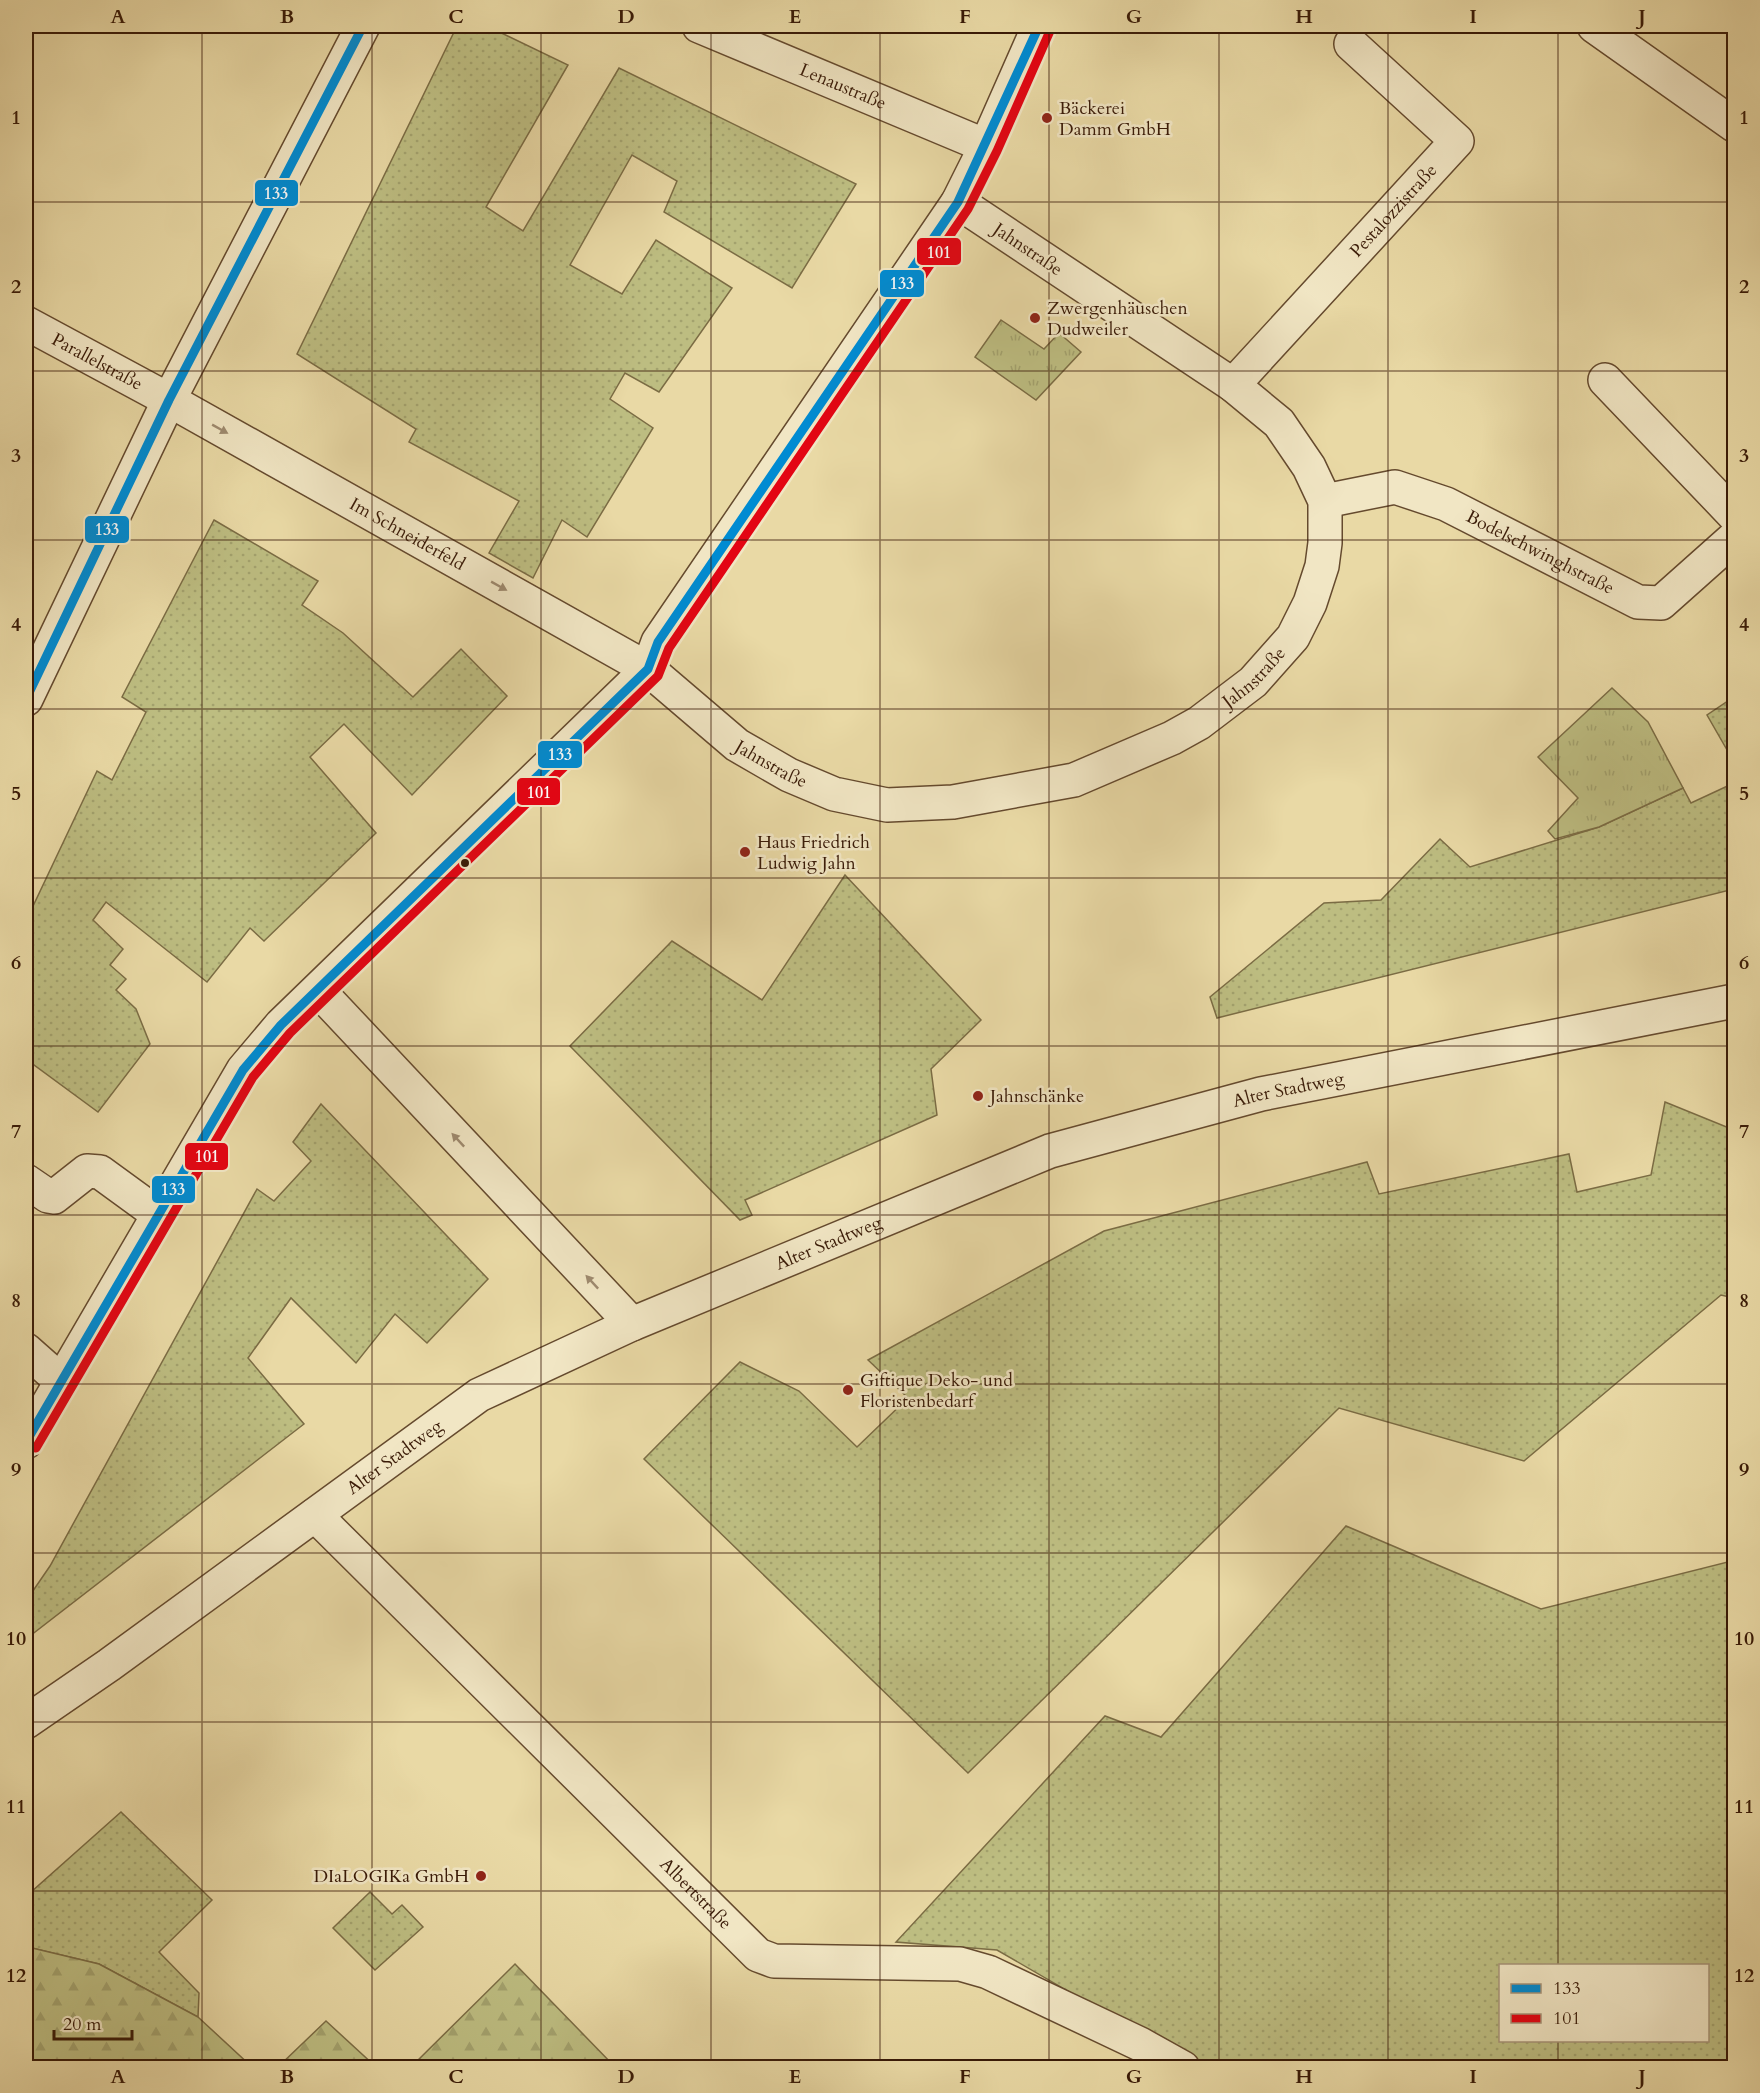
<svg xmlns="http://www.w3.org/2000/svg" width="1760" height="2093" font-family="Cardo,serif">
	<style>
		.grass { fill: url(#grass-dots); stroke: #7b6c44; stroke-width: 1.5; fill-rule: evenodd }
		.forest { fill: url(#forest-firs); stroke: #7b6c44; stroke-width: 1.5 }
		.park { fill: url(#park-tufts); stroke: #7b6c44; stroke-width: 1.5 }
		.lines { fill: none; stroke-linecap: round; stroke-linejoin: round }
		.minor-casing { stroke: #654a2e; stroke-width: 36 }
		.minor { stroke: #f1e6c4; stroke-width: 33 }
		.bus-1-casing { stroke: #f1e6c4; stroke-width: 14 }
		.bus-2-casing { stroke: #f1e6c4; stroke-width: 14 }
		.bus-1 { stroke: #008bd2; stroke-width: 9 }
		.bus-2 { stroke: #e30513; stroke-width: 9 }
		.oneway { fill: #9e8a6f }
		.grid { fill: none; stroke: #391a07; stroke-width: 1.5; stroke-opacity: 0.55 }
		.poi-dot { fill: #8f2418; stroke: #f1e6c4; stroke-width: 2 }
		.bus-dot { fill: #391a07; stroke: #f1e6c4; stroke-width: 2 }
		.labels { text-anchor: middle; stroke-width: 5; stroke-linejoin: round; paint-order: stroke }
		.street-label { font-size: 18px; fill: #391a07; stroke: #f1e6c4 }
		.poi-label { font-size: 18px; fill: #391a07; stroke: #f1e6c4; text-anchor: start }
		.line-badge { stroke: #f1e6c4; stroke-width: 2 }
		.badge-label { font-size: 16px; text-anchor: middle; font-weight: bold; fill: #fff }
		.neatline { fill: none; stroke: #391a07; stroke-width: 2 }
		.grid-label { font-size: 20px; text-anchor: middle; font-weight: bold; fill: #391a07 }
	</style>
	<defs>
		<pattern id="grass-dots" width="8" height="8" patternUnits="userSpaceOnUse" patternTransform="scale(1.5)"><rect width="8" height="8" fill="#bdbd81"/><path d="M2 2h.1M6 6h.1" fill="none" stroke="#a3a26e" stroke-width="1.8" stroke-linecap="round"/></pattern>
		<pattern id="forest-firs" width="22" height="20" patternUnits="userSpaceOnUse" patternTransform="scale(1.5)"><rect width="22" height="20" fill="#bdbd81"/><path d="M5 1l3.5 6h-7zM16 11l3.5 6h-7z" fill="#a3a26e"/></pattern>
		<pattern id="park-tufts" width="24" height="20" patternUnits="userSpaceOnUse" patternTransform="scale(1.5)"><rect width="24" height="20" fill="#bdbd81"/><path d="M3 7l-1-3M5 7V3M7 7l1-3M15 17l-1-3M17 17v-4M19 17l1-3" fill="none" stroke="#a3a26e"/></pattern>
	</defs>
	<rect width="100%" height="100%" fill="#e9d9a5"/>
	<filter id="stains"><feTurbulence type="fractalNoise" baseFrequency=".00333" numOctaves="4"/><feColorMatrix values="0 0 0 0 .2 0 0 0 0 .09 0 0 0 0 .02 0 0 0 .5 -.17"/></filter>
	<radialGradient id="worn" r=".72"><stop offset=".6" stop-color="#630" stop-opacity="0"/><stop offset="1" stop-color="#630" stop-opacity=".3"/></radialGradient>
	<!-- grass -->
	<g class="grass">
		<path d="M 457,26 L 487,26 L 568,65 L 486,207 L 523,231 L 619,68 L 856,184 L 792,288 L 664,212 L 677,181 L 632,155 L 570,265 L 622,294 L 656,240 L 732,288 L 659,392 L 625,373 L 610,399 L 653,428 L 587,537 L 562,520 L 533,578 L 489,553 L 519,501 L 409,442 L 416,429 L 297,354 Z"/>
		<path d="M 214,520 L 318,581 L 302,605 L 343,633 L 413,697 L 461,649 L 507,696 L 412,795 L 344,724 L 310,757 L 376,833 L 264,941 L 250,928 L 207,982 L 106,902 L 93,920 L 123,949 L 110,965 L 126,979 L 116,990 L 136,1009 L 150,1044 L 98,1112 L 26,1059 L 26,921 L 97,771 L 112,780 L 146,712 L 122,697 Z"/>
		<path d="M 1734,697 L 1734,762 L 1707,715 Z"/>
		<path d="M 1734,783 L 1734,889 L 1217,1018 L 1210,997 L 1324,903 L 1381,900 L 1440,839 L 1470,867 L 1599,827 L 1683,788 L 1691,803 Z"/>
		<path d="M 845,875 L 981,1020 L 931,1069 L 937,1115 L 745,1200 L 752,1215 L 740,1220 L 570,1046 L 672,941 L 762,1000 Z"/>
		<path d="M 1665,1102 L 1734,1130 L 1734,1298 L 1721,1295 L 1524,1461 L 1339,1408 L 968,1773 L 644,1459 L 740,1362 L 799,1391 L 857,1447 L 908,1398 L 868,1360 L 1104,1231 L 1367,1162 L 1379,1194 L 1569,1154 L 1577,1192 L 1651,1175 Z"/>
		<path d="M 321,1104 L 488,1279 L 427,1343 L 395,1314 L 356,1363 L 291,1298 L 248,1358 L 304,1424 L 26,1639 L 26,1601 L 50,1566 L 257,1189 L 274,1201 L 311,1161 L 293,1142 Z"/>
		<path d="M 1734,1519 L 1734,2067 L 1199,2067 L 997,1950 L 896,1942 L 1105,1716 L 1161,1737 L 1346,1526 L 1541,1609 L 1732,1561 ZM 1500,1966 L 1708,1966 L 1708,2040 L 1500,2040 Z"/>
		<path d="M 121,1812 L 212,1900 L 159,1952 L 199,1993 L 198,2017 L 99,1964 L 27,1947 L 26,1955 L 26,1901 L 30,1893 Z"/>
		<path d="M 370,1892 L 392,1914 L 402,1905 L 423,1927 L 375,1970 L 333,1928 Z"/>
	</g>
	<!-- forest -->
	<g class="forest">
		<path d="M 28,1947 L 99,1964 L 198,2017 L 252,2067 L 26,2067 Z"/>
		<path d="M 515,1964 L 615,2067 L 411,2067 Z"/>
		<path d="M 326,2021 L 376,2067 L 278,2067 Z"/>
	</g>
	<!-- park -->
	<g class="park">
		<path d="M 1001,320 L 1044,349 L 1059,333 L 1081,352 L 1036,400 L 975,357 Z"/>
		<path d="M 1612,688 L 1648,722 L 1683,788 L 1599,827 L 1555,839 L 1548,831 L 1578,798 L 1538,757 Z"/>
	</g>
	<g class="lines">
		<!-- minor casing -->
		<g class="minor-casing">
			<g id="minor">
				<path id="s1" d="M 699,26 L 986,146"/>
				<path d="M 1594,26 L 1734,125"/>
				<path id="s2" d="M 26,323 L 169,400 L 648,669 L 737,745 L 789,775 L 834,794 L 887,805 L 953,802 L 1074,780 L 1172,738 L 1199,723 L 1253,682 L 1293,637 L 1310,603 L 1322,566 L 1325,543 L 1325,501 L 1309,467 L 1279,423 L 1233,385 L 958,202"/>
				<path d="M 1605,380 L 1734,515"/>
				<path id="s3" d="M 1233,385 L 1457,141 L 1351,44"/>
				<path id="s4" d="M 1325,501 L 1395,487 L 1446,504 L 1638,602 L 1661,603 L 1734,538"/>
				<path d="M 26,699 L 169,400 L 363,26"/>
				<path d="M 318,990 L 632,1324"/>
				<path d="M 26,1181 L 48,1196 L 54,1197 L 87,1171 L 100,1172 L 159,1215"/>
				<path d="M 26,1350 L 61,1381"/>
				<path d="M 26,1442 L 243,1070 L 281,1025 L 648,669 L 658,642 L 958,202 L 986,146 L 1039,26"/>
				<path id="s5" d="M 315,1515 L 758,1955 L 774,1961 L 960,1964 L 988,1972 L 1140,2044 L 1183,2068"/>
				<path id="s6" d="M 26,1722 L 109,1665 L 479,1395 L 632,1324 L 1050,1151 L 1261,1094 L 1734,1001"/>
			</g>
		</g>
		<!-- minor -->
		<use href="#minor" class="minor"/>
		<!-- bus-1 casing -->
		<g class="bus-1-casing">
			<g id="bus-1">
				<path d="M 26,699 L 169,400 L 363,26"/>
				<path d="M 26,1442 L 243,1070 L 281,1025 L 648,669 L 658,642 L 958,202 L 1039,26"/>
			</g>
		</g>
		<!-- bus-2 casing -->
		<g class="bus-2-casing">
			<path id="bus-2" d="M 36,1448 L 253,1077 L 290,1033 L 658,676 L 669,648 L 968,209 L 997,151 L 1050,31"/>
		</g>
		<!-- bus-1 -->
		<use href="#bus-1" class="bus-1"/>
		<!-- bus-2 -->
		<use href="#bus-2" class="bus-2"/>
	</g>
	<!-- one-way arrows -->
	<defs><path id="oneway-solid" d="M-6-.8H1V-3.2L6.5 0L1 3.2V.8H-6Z" transform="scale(1.5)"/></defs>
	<g class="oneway">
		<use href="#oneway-solid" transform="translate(220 429) rotate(29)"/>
		<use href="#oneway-solid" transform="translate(499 586) rotate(29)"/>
		<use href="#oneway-solid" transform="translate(458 1140) rotate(-133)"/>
		<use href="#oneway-solid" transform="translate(592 1282) rotate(-133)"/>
	</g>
	<!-- grid -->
	<path class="grid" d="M 202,26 L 202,2068M 372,26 L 372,2068M 541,26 L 541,2068M 711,26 L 711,2068M 880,26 L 880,2068M 1049,26 L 1049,2068M 1219,26 L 1219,2068M 1388,26 L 1388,2068M 1558,26 L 1558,1966M 26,202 L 1734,202M 26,371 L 1734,371M 26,540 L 1734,540M 26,709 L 1734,709M 26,878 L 1734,878M 26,1046 L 1734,1046M 26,1215 L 1734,1215M 26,1384 L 1734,1384M 26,1553 L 1734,1553M 26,1722 L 1734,1722M 26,1891 L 1734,1891M 1558,2040 L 1558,2068"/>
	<!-- markers -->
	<g class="poi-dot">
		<circle cx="1047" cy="118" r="6"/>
		<circle cx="1035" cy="318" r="6"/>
		<circle cx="745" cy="852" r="6"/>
		<circle cx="978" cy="1096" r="6"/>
		<circle cx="848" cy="1390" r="6"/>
		<circle cx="481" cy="1876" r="6"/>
	</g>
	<circle class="bus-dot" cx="465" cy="863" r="5"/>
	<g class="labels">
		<!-- street labels -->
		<g class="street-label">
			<text dy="6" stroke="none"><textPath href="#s1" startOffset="156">Lenaustraße</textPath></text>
			<text dy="6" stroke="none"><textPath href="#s3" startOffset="237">Pestalozzistraße</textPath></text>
			<text transform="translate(1028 249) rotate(34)" y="6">Jahnstraße</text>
			<text dy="6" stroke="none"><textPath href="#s2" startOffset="81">Parallelstraße</textPath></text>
			<text dy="6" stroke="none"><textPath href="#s2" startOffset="436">Im Schneiderfeld</textPath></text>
			<text dy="6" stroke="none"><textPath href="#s4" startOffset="231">Bodelschwinghstraße</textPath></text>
			<text dy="6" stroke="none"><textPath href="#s2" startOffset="1390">Jahnstraße</textPath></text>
			<text dy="6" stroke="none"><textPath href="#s2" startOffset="868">Jahnstraße</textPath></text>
			<text dy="6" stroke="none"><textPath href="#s6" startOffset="1426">Alter Stadtweg</textPath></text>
			<text dy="6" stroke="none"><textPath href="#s6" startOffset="940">Alter Stadtweg</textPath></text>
			<text dy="6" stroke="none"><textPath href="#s6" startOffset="454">Alter Stadtweg</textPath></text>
			<text dy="6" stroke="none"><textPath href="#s5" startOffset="537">Albertstraße</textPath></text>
		</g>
		<!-- poi labels -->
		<g class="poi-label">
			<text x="1059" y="114">Bäckerei<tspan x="1059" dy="21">Damm GmbH</tspan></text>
			<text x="1047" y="314">Zwergenhäuschen<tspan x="1047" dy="21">Dudweiler</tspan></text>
			<text x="757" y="848">Haus Friedrich<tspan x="757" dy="21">Ludwig Jahn</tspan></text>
			<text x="990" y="1102">Jahnschänke</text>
			<text x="860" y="1386">Giftique Deko- und<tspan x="860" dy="21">Floristenbedarf</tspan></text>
			<text x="469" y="1882" text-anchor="end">DIaLOGIKa GmbH</text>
		</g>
	</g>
	<g class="line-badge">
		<rect x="254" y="179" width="45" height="28" rx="6" fill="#008bd2"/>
		<rect x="916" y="237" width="46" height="29" rx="6" fill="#e30513"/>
		<rect x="879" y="269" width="46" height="29" rx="6" fill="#008bd2"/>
		<rect x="84" y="515" width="46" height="29" rx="6" fill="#008bd2"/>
		<rect x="537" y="740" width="46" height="29" rx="6" fill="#008bd2"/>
		<rect x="516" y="777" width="45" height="29" rx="6" fill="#e30513"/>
		<rect x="184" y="1142" width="45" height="29" rx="6" fill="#e30513"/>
		<rect x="151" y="1175" width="45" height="29" rx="6" fill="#008bd2"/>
	</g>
	<g class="badge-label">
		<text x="276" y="199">133</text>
		<text x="939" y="258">101</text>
		<text x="902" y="289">133</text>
		<text x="107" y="535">133</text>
		<text x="560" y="760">133</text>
		<text x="539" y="798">101</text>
		<text x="207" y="1162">101</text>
		<text x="173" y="1195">133</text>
	</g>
	<!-- margin -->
	<rect width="1760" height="2093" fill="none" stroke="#e9d9a5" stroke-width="66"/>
	<!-- legend -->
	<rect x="1499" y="1964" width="210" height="78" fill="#f1e6c4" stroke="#a79478" stroke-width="1.5"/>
	<rect x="1511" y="1984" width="30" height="9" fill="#008bd2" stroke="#a79478" stroke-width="1.5"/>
	<text x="1553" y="1994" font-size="18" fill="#391a07">133</text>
	<rect x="1511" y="2014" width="30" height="9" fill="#e30513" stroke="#a79478" stroke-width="1.5"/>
	<text x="1553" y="2024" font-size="18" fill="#391a07">101</text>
	<!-- scale -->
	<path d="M54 2030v9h78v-9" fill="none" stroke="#391a07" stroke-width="3"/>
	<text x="63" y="2030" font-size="18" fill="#391a07" stroke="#f1e6c4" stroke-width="4.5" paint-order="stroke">20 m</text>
	<rect x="33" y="33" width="1694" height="2027" class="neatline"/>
	<g class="grid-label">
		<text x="118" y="23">A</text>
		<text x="287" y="23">B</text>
		<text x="456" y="23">C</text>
		<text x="626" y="23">D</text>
		<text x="795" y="23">E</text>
		<text x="965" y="23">F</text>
		<text x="1134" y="23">G</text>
		<text x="1304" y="23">H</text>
		<text x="1473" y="23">I</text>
		<text x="1642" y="23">J</text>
		<text x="16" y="124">1</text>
		<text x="1744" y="124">1</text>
		<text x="16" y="293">2</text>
		<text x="1744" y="293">2</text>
		<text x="16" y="462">3</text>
		<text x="1744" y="462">3</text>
		<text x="16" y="631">4</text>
		<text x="1744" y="631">4</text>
		<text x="16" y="800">5</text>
		<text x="1744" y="800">5</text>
		<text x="16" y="969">6</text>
		<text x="1744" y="969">6</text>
		<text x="16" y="1138">7</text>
		<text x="1744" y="1138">7</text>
		<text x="16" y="1307">8</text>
		<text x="1744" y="1307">8</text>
		<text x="16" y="1476">9</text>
		<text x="1744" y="1476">9</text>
		<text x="16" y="1645">10</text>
		<text x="1744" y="1645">10</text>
		<text x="16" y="1813">11</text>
		<text x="1744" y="1813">11</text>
		<text x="16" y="1982">12</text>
		<text x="1744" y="1982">12</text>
		<text x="118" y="2083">A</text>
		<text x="287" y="2083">B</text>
		<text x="456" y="2083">C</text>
		<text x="626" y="2083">D</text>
		<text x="795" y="2083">E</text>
		<text x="965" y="2083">F</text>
		<text x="1134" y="2083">G</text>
		<text x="1304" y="2083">H</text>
		<text x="1473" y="2083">I</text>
		<text x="1642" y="2083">J</text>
	</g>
	<rect width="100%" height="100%" filter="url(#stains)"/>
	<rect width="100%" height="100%" fill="url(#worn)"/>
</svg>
